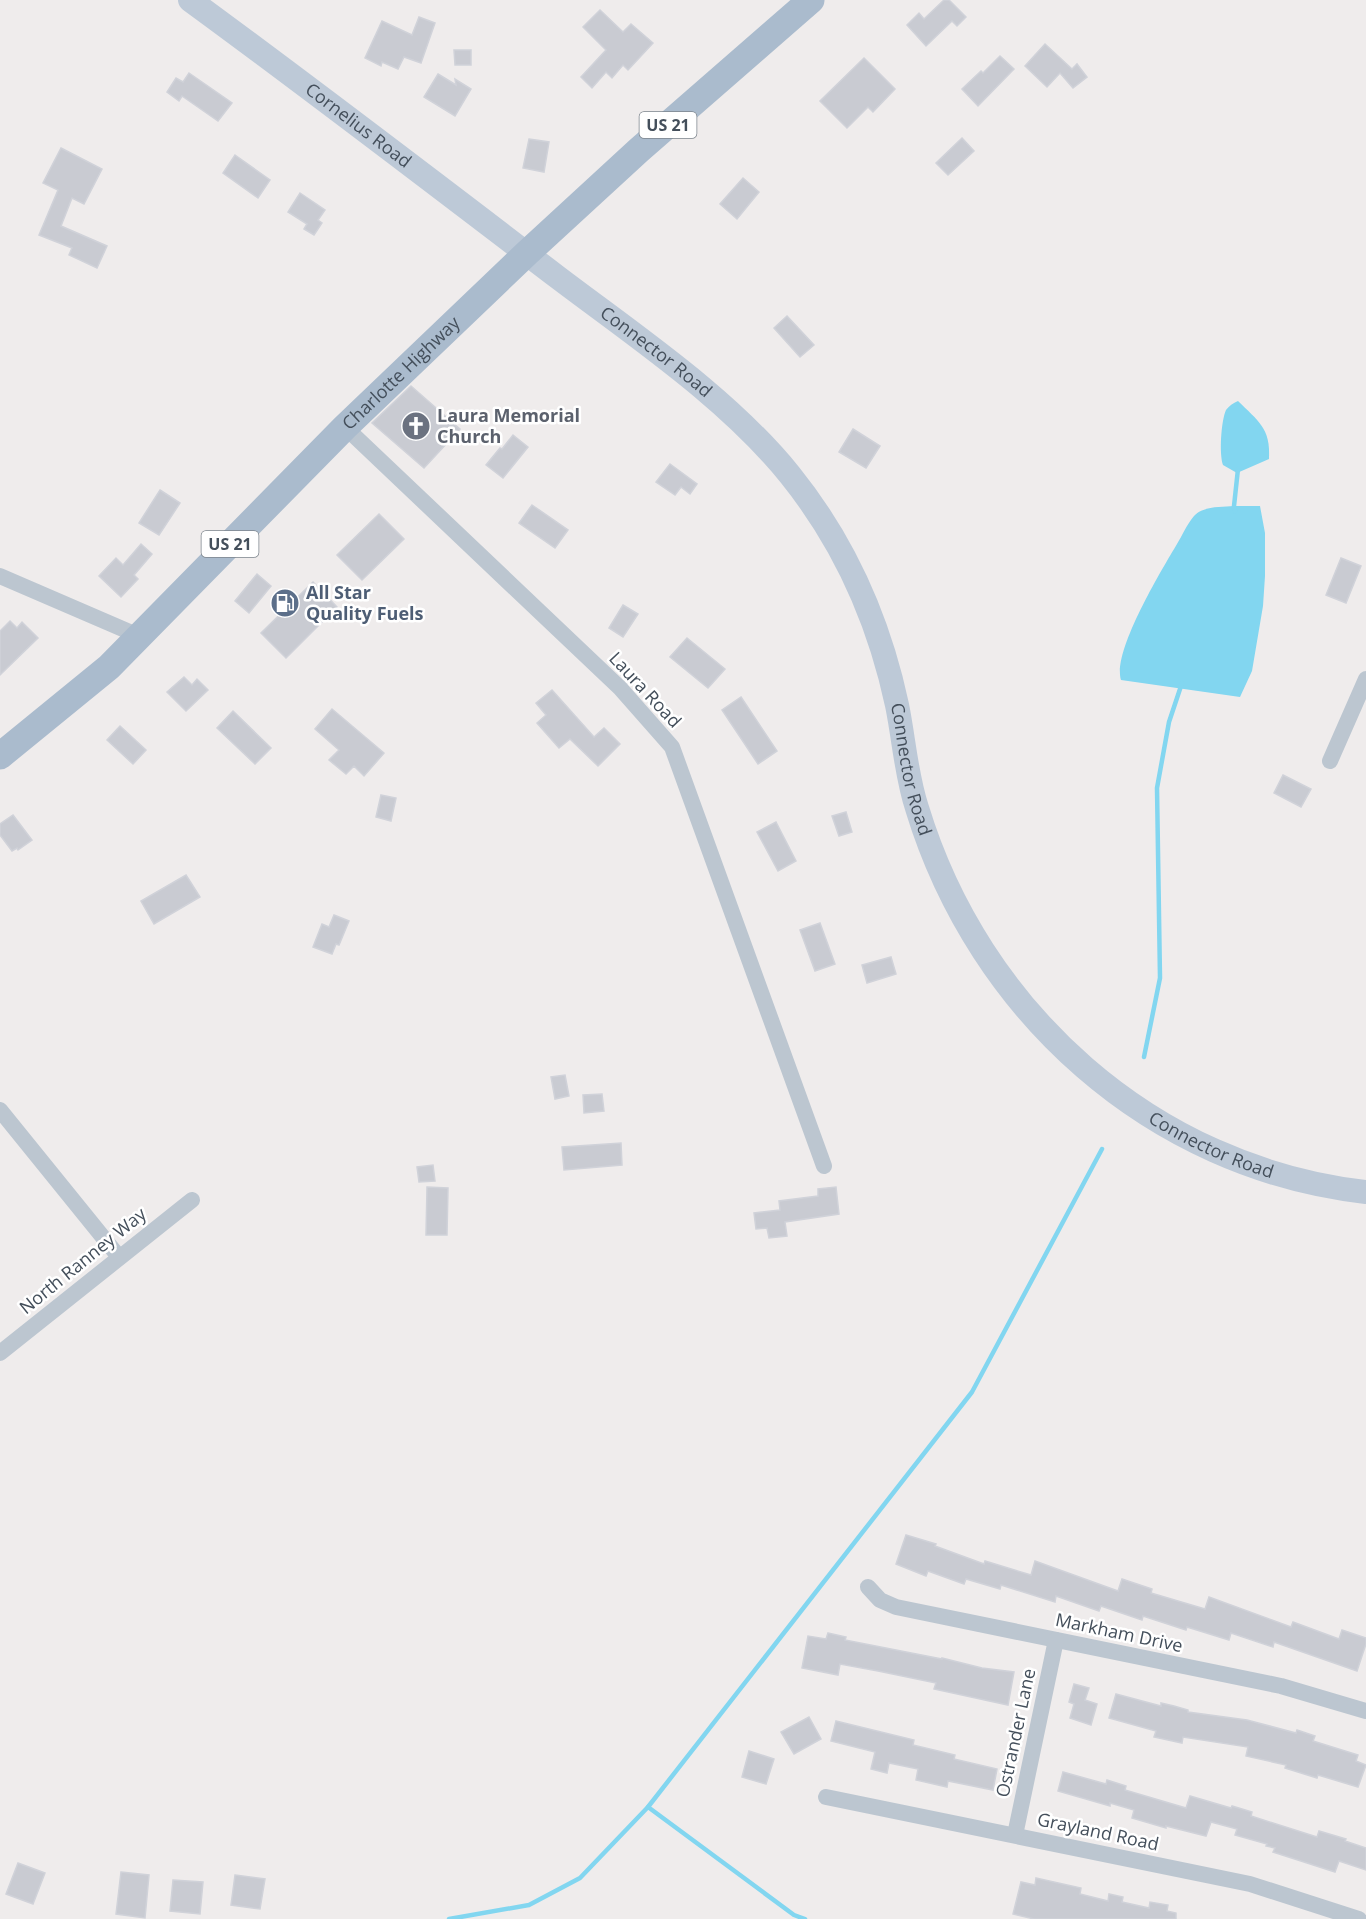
<svg xmlns="http://www.w3.org/2000/svg" width="1366" height="1919" font-family="'Open Sans',sans-serif">
	<style>
		.water { fill: #82d6f0 }
		.lines { fill: none; stroke-linecap: round; stroke-linejoin: round }
		.stream { stroke: #82d6f0; stroke-width: 4.5 }
		.building { fill: #c9cbd2; stroke: #d0d2d9; stroke-width: 1.5 }
		.street { stroke: #bcc6d0; stroke-width: 16 }
		.secondary { stroke: #bdc9d7; stroke-width: 24 }
		.primary { stroke: #aabbcd; stroke-width: 27 }
		.labels { text-anchor: middle; stroke-width: 5; stroke-linejoin: round; paint-order: stroke }
		.shield { fill: #fff; stroke: #7c848c; stroke-width: 1.5 }
		.shield-label { font-size: 16px; font-weight: bold; fill: #444f5b }
		.street-label { font-size: 18px; fill: #444f5b; stroke: #fff }
		.worship-label { font-size: 18px; font-weight: bold; fill: #5b616d; stroke: #fff; text-anchor: start }
		.service-label { font-size: 18px; font-weight: bold; fill: #4e5e75; stroke: #fff; text-anchor: start }
	</style>
	<rect width="100%" height="100%" fill="#efecec"/>
	<!-- water -->
	<g class="water">
		<path d="M 1238,401 C 1258,421 1271,428 1269,459 L 1237,473 L 1223,465 C 1219,454 1221,421 1226,410 C 1229,406 1233,403 1238,401 Z"/>
		<path d="M 1234,506 L 1260,506 L 1265,533 L 1265,576 L 1263,606 L 1252,671 L 1240,697 L 1121,680 C 1112,652 1161,571 1177,544 C 1182,536 1187,524 1194,516 C 1203,506 1221,507 1234,506 Z"/>
	</g>
	<g class="lines">
		<!-- stream -->
		<g class="stream">
			<path d="M 1235,511 L 1234,506 L 1238,469"/>
			<path d="M 1144,1057 L 1160,978 L 1157,788 L 1169,722 L 1182,683"/>
			<path d="M 648,1807 L 794,1915 L 805,1919"/>
			<path d="M 449,1919 L 529,1905 L 580,1878 L 648,1807 L 972,1392 L 1102,1149"/>
		</g>
	</g>
	<!-- building -->
	<g class="building">
		<path d="M 944,0 L 949,0 L 966,17 L 957,26 L 952,21 L 926,46 L 907,25 L 919,13 L 924,19 Z"/>
		<path d="M 600,10 L 623,32 L 631,24 L 653,43 L 628,70 L 623,65 L 612,78 L 606,72 L 592,88 L 581,77 L 606,50 L 583,27 Z"/>
		<path d="M 419,17 L 435,23 L 421,63 L 404,57 L 398,69 L 382,62 L 381,66 L 365,58 L 382,21 L 412,35 Z"/>
		<path d="M 1045,44 L 1072,69 L 1077,64 L 1087,77 L 1073,88 L 1060,73 L 1047,87 L 1025,66 Z"/>
		<path d="M 454,50 L 471,50 L 471,65 L 455,65 Z"/>
		<path d="M 1000,56 L 1014,69 L 978,106 L 962,89 L 981,71 L 983,73 Z"/>
		<path d="M 864,58 L 895,89 L 873,112 L 868,107 L 847,128 L 820,101 Z"/>
		<path d="M 189,73 L 232,103 L 218,121 L 182,96 L 179,101 L 167,92 L 176,78 L 183,82 Z"/>
		<path d="M 438,74 L 456,85 L 455,79 L 471,89 L 455,116 L 424,97 Z"/>
		<path d="M 962,138 L 974,151 L 948,175 L 936,163 Z"/>
		<path d="M 529,139 L 549,142 L 544,172 L 523,168 Z"/>
		<path d="M 61,148 L 102,169 L 84,204 L 72,198 L 61,226 L 107,246 L 97,268 L 69,255 L 72,248 L 39,235 L 58,190 L 43,183 Z"/>
		<path d="M 235,155 L 270,180 L 258,198 L 223,173 Z"/>
		<path d="M 743,178 L 759,192 L 737,219 L 720,204 Z"/>
		<path d="M 300,193 L 325,210 L 318,220 L 322,223 L 314,235 L 304,229 L 307,224 L 288,212 Z"/>
		<path d="M 787,316 L 814,345 L 800,357 L 774,328 Z"/>
		<path d="M 411,386 L 460,429 L 424,468 L 372,423 Z"/>
		<path d="M 853,429 L 880,446 L 866,468 L 839,452 Z"/>
		<path d="M 513,435 L 528,447 L 503,478 L 486,465 L 500,448 L 502,449 Z"/>
		<path d="M 670,464 L 697,484 L 690,494 L 681,487 L 675,495 L 656,482 Z"/>
		<path d="M 160,490 L 180,503 L 159,535 L 139,523 Z"/>
		<path d="M 532,505 L 568,530 L 555,548 L 519,523 Z"/>
		<path d="M 379,514 L 404,539 L 362,580 L 337,555 Z"/>
		<path d="M 141,544 L 152,554 L 134,575 L 138,579 L 121,597 L 99,576 L 116,558 L 123,565 Z"/>
		<path d="M 1341,558 L 1361,566 L 1346,603 L 1326,595 Z"/>
		<path d="M 257,574 L 271,586 L 249,613 L 235,601 Z"/>
		<path d="M 313,582 L 337,607 L 286,658 L 261,633 Z"/>
		<path d="M 623,605 L 638,614 L 623,637 L 609,628 Z"/>
		<path d="M 10,621 L 17,628 L 22,622 L 38,638 L 0,675 L 0,631 Z"/>
		<path d="M 687,638 L 725,669 L 708,688 L 670,657 Z"/>
		<path d="M 184,677 L 192,685 L 197,679 L 208,690 L 186,711 L 167,692 Z"/>
		<path d="M 552,690 L 594,737 L 604,728 L 620,744 L 598,766 L 570,739 L 559,748 L 537,723 L 546,715 L 536,703 Z"/>
		<path d="M 741,697 L 777,751 L 758,764 L 722,710 Z"/>
		<path d="M 332,709 L 384,753 L 364,776 L 354,766 L 346,774 L 329,760 L 339,750 L 315,729 Z"/>
		<path d="M 233,711 L 271,748 L 255,764 L 217,728 Z"/>
		<path d="M 120,726 L 146,750 L 133,764 L 107,740 Z"/>
		<path d="M 1283,775 L 1311,789 L 1301,807 L 1274,793 Z"/>
		<path d="M 381,795 L 396,798 L 391,821 L 376,817 Z"/>
		<path d="M 846,812 L 852,832 L 839,836 L 832,816 Z"/>
		<path d="M 13,815 L 32,840 L 18,850 L 17,848 L 12,851 L 0,835 L 0,824 Z"/>
		<path d="M 776,822 L 796,861 L 778,871 L 757,832 Z"/>
		<path d="M 186,875 L 200,897 L 154,924 L 141,901 Z"/>
		<path d="M 334,915 L 349,921 L 339,945 L 336,944 L 332,954 L 313,947 L 322,924 L 329,927 Z"/>
		<path d="M 820,923 L 835,964 L 815,971 L 800,930 Z"/>
		<path d="M 891,957 L 896,974 L 867,983 L 862,965 Z"/>
		<path d="M 565,1075 L 569,1096 L 555,1099 L 551,1077 Z"/>
		<path d="M 602,1094 L 604,1111 L 584,1113 L 583,1095 Z"/>
		<path d="M 621,1143 L 622,1165 L 564,1170 L 562,1147 Z"/>
		<path d="M 433,1165 L 435,1181 L 419,1182 L 417,1167 Z"/>
		<path d="M 427,1187 L 448,1188 L 447,1235 L 426,1235 Z"/>
		<path d="M 836,1187 L 839,1214 L 785,1222 L 787,1236 L 769,1238 L 767,1228 L 756,1229 L 754,1213 L 780,1210 L 779,1201 L 818,1196 L 818,1189 Z"/>
		<path d="M 906,1535 L 936,1544 L 935,1546 L 984,1564 L 985,1561 L 1031,1575 L 1035,1561 L 1118,1591 L 1122,1579 L 1152,1589 L 1151,1593 L 1205,1609 L 1209,1597 L 1291,1627 L 1293,1622 L 1339,1639 L 1342,1630 L 1366,1638 L 1366,1644 L 1357,1671 L 1274,1642 L 1273,1647 L 1231,1633 L 1229,1640 L 1187,1627 L 1186,1630 L 1143,1616 L 1142,1620 L 1101,1606 L 1099,1611 L 1056,1596 L 1055,1602 L 1001,1585 L 1000,1589 L 966,1579 L 964,1584 L 928,1571 L 926,1576 L 896,1564 Z"/>
		<path d="M 828,1633 L 846,1637 L 845,1640 L 942,1659 L 942,1658 L 982,1668 L 1014,1672 L 1008,1705 L 934,1689 L 936,1683 L 878,1671 L 840,1664 L 838,1675 L 802,1668 L 808,1636 L 826,1639 Z"/>
		<path d="M 1074,1684 L 1089,1688 L 1085,1700 L 1097,1704 L 1091,1725 L 1070,1718 L 1074,1704 L 1069,1702 Z"/>
		<path d="M 1116,1694 L 1161,1706 L 1161,1703 L 1174,1706 L 1188,1710 L 1188,1712 L 1247,1720 L 1296,1733 L 1297,1730 L 1315,1736 L 1313,1741 L 1358,1755 L 1356,1761 L 1366,1765 L 1358,1787 L 1318,1775 L 1317,1778 L 1285,1768 L 1286,1765 L 1246,1756 L 1248,1747 L 1183,1737 L 1182,1743 L 1154,1737 L 1156,1731 L 1109,1718 Z"/>
		<path d="M 809,1717 L 821,1739 L 794,1754 L 781,1732 Z"/>
		<path d="M 836,1721 L 914,1740 L 913,1745 L 955,1755 L 954,1759 L 997,1769 L 993,1790 L 948,1781 L 947,1787 L 916,1780 L 918,1769 L 889,1763 L 887,1773 L 871,1769 L 875,1752 L 831,1741 Z"/>
		<path d="M 749,1751 L 774,1759 L 766,1784 L 742,1777 Z"/>
		<path d="M 1063,1772 L 1106,1784 L 1107,1780 L 1126,1786 L 1125,1790 L 1186,1808 L 1190,1796 L 1231,1808 L 1232,1806 L 1252,1812 L 1251,1816 L 1317,1837 L 1319,1831 L 1346,1839 L 1345,1841 L 1366,1848 L 1366,1870 L 1339,1861 L 1335,1872 L 1273,1852 L 1275,1848 L 1266,1846 L 1267,1844 L 1235,1835 L 1237,1829 L 1211,1822 L 1206,1836 L 1166,1826 L 1166,1828 L 1132,1818 L 1134,1810 L 1110,1803 L 1110,1806 L 1058,1791 Z"/>
		<path d="M 18,1863 L 45,1873 L 33,1904 L 6,1894 Z"/>
		<path d="M 121,1872 L 149,1875 L 145,1918 L 116,1914 Z"/>
		<path d="M 235,1875 L 265,1879 L 260,1909 L 231,1905 Z"/>
		<path d="M 1036,1878 L 1081,1888 L 1080,1894 L 1108,1901 L 1109,1894 L 1123,1897 L 1122,1902 L 1149,1908 L 1150,1902 L 1168,1905 L 1167,1911 L 1176,1913 L 1176,1919 L 1034,1919 L 1013,1914 L 1021,1882 L 1035,1885 Z"/>
		<path d="M 173,1880 L 203,1882 L 200,1914 L 170,1911 Z"/>
	</g>
	<g class="lines">
		<!-- street -->
		<g class="street">
			<path d="M 345,427 L 620,688 L 672,747 L 824,1166"/>
			<path d="M 0,576 L 139,636"/>
			<path d="M 1330,761 L 1366,679"/>
			<path d="M 0,1110 L 119,1257"/>
			<path d="M 0,1353 L 192,1200"/>
			<path d="M 868,1587 L 880,1600 L 896,1607 L 1281,1686 L 1366,1711"/>
			<path d="M 826,1797 L 1250,1884 L 1359,1919"/>
			<path d="M 1015,1835 L 1056,1640"/>
		</g>
		<!-- secondary -->
		<path class="secondary" id="s1" d="M 190,0 C 313,90 434,183 556,276 C 635,336 727,397 790,475 C 844,542 879,621 897,705 C 904,739 906,775 917,808 C 979,1012 1152,1168 1366,1192"/>
		<!-- primary -->
		<path class="primary" id="s2" d="M 0,756 L 109,667 L 345,427 L 527,253 L 639,150 L 811,0"/>
	</g>
	<!-- icons -->
	<defs>
		<g id="church-disc" transform="scale(1.5)"><circle r="9.5" fill="#6b7280" stroke="#fff"/><path d="M-1.2-6h2.4v3.5h3.3v2.4h-3.3V6h-2.4V-.1h-3.3v-2.4h3.3Z" fill="#fff"/></g>
		<g id="fuel-disc" transform="scale(1.5)"><circle r="9.5" fill="#5c6f8a" stroke="#fff"/><path d="M-5.5-6h7V0h2V4h1.3V-2.5L3-4.5l.8-.8L6-3V5H2.5V1h-1V6h-7ZM-4.2-4.7v3.2H.2V-4.7Z" fill="#fff"/></g>
	</defs>
	<g fill-rule="evenodd">
		<use href="#church-disc" x="416" y="426"/>
		<use href="#fuel-disc" x="285" y="603"/>
	</g>
	<g class="labels">
		<!-- shield labels -->
		<g class="shield">
			<rect x="639.5" y="112" width="57" height="26" rx="4.5"/>
			<rect x="201.5" y="531" width="57" height="26" rx="4.5"/>
		</g>
		<g class="shield-label">
			<text x="668" y="131">US 21</text>
			<text x="230" y="550">US 21</text>
		</g>
		<!-- street labels -->
		<g class="street-label">
			<text dy="6" stroke="none"><textPath href="#s1" startOffset="210">Cornelius Road</textPath></text>
			<text dy="6" stroke="none"><textPath href="#s1" startOffset="584">Connector Road</textPath></text>
			<text dy="6" stroke="none"><textPath href="#s2" startOffset="555">Charlotte Highway</textPath></text>
			<text transform="translate(645 690) rotate(47)" y="6">Laura Road</text>
			<text dy="6" stroke="none"><textPath href="#s1" startOffset="1088">Connector Road</textPath></text>
			<text dy="6" stroke="none"><textPath href="#s1" startOffset="1590">Connector Road</textPath></text>
			<text transform="translate(83 1261) rotate(-39)" y="6">North Ranney Way</text>
			<text transform="translate(1119 1633) rotate(12)" y="6">Markham Drive</text>
			<text transform="translate(1016 1733) rotate(-78)" y="6">Ostrander Lane</text>
			<text transform="translate(1098 1832) rotate(12)" y="6">Grayland Road</text>
		</g>
		<!-- worship labels -->
		<g class="worship-label">
			<text x="437" y="422">Laura Memorial<tspan x="437" dy="21">Church</tspan></text>
		</g>
		<!-- service labels -->
		<g class="service-label">
			<text x="306" y="599">All Star<tspan x="306" dy="21">Quality Fuels</tspan></text>
		</g>
	</g>
</svg>
